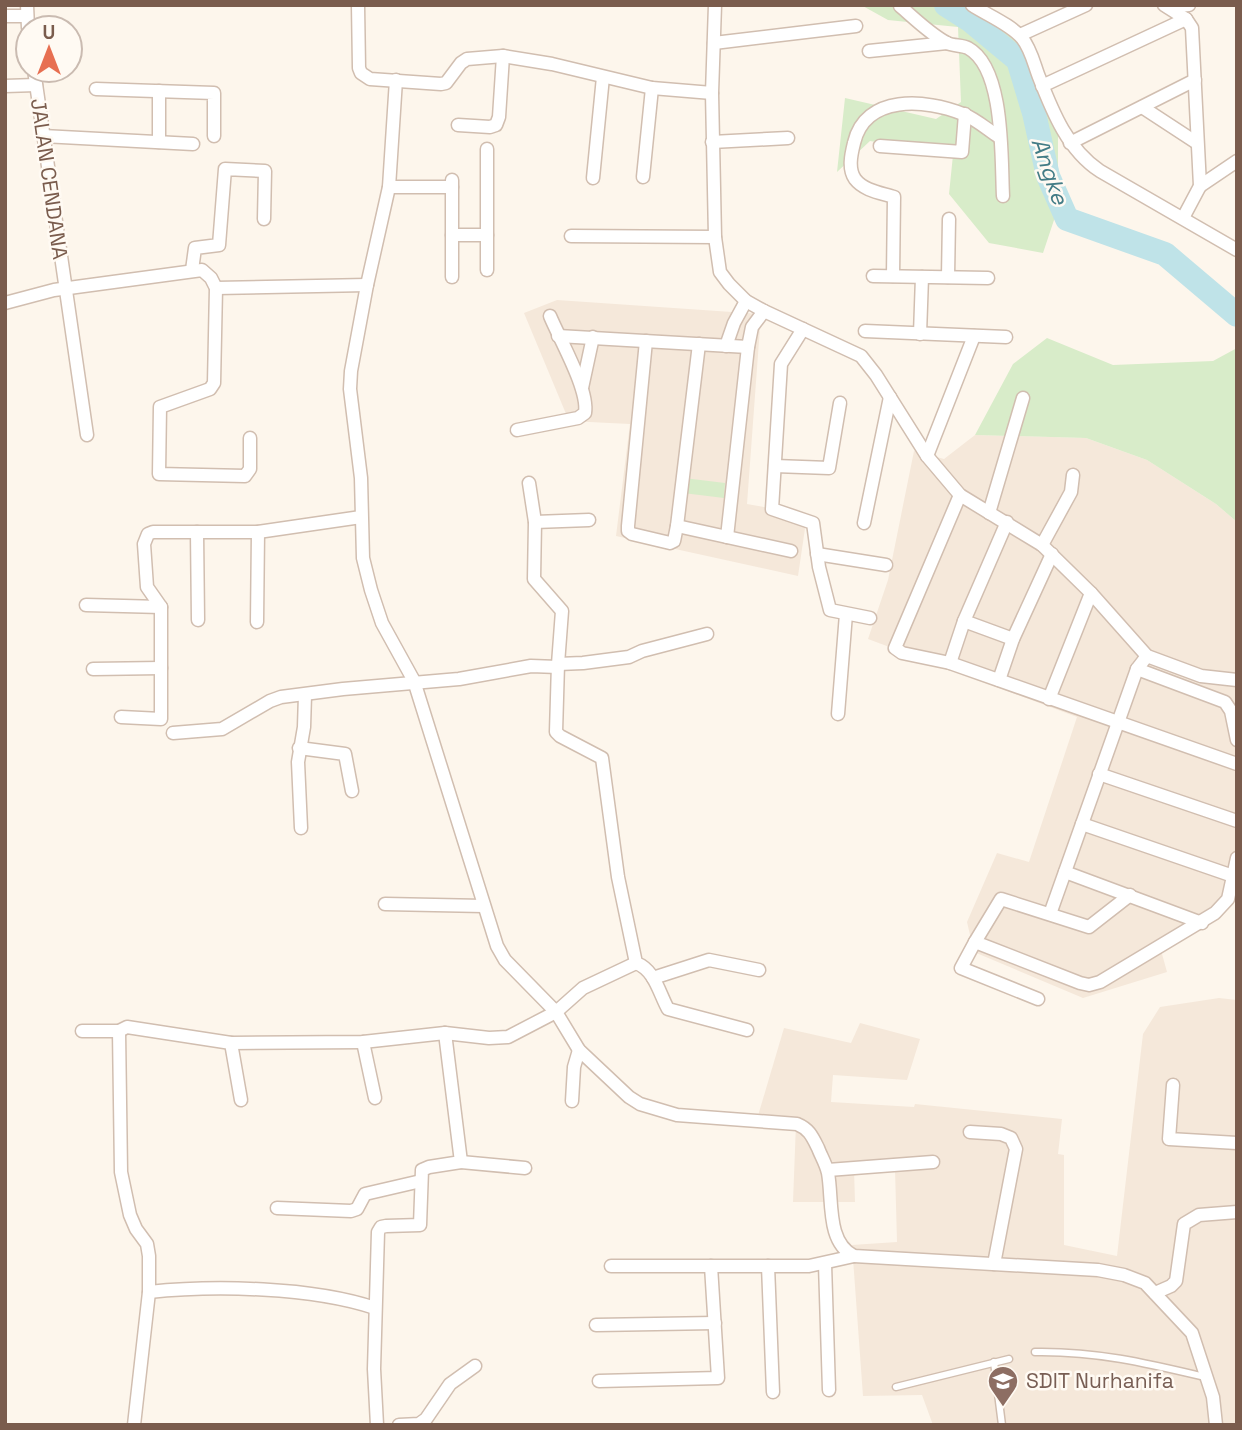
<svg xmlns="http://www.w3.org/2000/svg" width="1242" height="1430" font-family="'Space Grotesk',sans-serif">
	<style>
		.residential { fill: #f5e8da }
		.green { fill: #d8ecc9 }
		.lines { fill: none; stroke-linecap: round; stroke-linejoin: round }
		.river { stroke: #bfe3e8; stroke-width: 24 }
		.service-casing { stroke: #d1beb0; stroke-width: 9 }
		.minor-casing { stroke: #d1beb0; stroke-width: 15 }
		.service { stroke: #fff; stroke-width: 6 }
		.minor { stroke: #fff; stroke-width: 12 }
		.labels { text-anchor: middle; stroke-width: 5; stroke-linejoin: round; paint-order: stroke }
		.street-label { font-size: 21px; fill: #7a5c4d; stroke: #fffaf3 }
		.education-label { font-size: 21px; fill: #785e54; stroke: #fffaf3; text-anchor: start }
		.water-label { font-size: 23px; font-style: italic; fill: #437c86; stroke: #fffaf3 }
	</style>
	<rect width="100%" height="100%" fill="#fdf6ec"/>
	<!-- residential -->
	<g class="residential">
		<path d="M 557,300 L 761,314 L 747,504 L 807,515 L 798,576 L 616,536 L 630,424 L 569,421 L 524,313 Z"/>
		<path d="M 975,435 L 1086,438 L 1147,460 L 1216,504 L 1237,522 L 1235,690 L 1237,854 L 1225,904 L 1159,943 L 1167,972 L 1083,998 L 974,952 L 967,922 L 997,853 L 1029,862 L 1077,717 L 868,639 L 888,580 L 914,451 L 944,459 Z"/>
		<path d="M 1219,998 L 1237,1000 L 1237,1425 L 933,1425 L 922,1395 L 863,1396 L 852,1245 L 897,1242 L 895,1169 L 854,1169 L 855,1202 L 793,1202 L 796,1123 L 757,1119 L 784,1028 L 851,1043 L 860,1023 L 920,1039 L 907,1080 L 833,1075 L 831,1102 L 914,1107 L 915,1104 L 1062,1119 L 1058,1154 L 1064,1155 L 1064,1245 L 1117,1256 L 1143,1034 L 1160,1007 Z"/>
	</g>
	<!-- green -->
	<g class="green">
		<path d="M 861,5 L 984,5 L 993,11 L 1023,49 L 1058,127 L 1058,208 L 1043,253 L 989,243 L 949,194 L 953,155 L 870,141 L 837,172 L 845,98 L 936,119 L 961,102 L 958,27 L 888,20 Z"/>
		<path d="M 1047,338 L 1113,365 L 1213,361 L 1237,348 L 1237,522 L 1216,504 L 1147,460 L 1086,438 L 975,435 L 1013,364 Z"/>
		<path d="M 684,478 L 725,483 L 724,498 L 683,493 Z"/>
	</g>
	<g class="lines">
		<!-- river -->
		<path class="river" d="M 946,5 L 971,21 L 1018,60 L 1034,113 L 1048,176 L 1067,219 L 1165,254 L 1237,315"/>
		<!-- service casing -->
		<g class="service-casing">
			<g id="service">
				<path d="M 1035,1352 C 1096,1351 1146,1363 1205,1377"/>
				<path d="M 994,1362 L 1002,1425"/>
				<path d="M 896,1387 L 1009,1359"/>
			</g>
		</g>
		<!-- minor casing -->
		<g class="minor-casing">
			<g id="minor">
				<path d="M 27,5 L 28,28"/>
				<path d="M 358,5 L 359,68 L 361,73 L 370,79 L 441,84 L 446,83 L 461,63 L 467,59 L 503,56 L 552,64 L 652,88 L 712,93"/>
				<path d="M 715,5 L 712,93 L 715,237 L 720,272 L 729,284 L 746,301 L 764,311 L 861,356 L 876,375 L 927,456 L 960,495 L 1042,545 L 1091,593 L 1147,656 L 1201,676 L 1237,680"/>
				<path d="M 972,5 C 987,15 1010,24 1022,38 C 1031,49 1034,64 1039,77 C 1053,113 1068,150 1100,171 L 1237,250"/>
				<path d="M 1164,5 L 1186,19 L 1192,28 L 1200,186 L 1183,218"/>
				<path d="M 900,6 C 914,18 930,34 947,43 C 953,46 962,45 968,48 C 1005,68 1001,159 1003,196"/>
				<path d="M 1168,7 L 1189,5"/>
				<path d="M 5,16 L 27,16"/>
				<path d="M 1020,35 L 1086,5"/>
				<path d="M 714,43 L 856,26"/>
				<path d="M 869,51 L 947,43"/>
				<path d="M 34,70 L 87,435"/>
				<path d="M 396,80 L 389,187 L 367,285 L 351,371 L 350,389 L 361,478 L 363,558 L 371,590 L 382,623 L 414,681 L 497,946 L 505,960 L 556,1012 L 579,1050 L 629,1097 L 640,1104 L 677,1115 L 797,1124 C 809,1129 812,1136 818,1148 C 821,1156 826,1164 828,1173 C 833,1200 826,1242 854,1256 L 1098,1270 L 1124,1275 L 1145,1283 L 1192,1333 L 1213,1397 L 1216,1425"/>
				<path d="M 5,86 L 36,85"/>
				<path d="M 1042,86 L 1186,19"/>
				<path d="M 96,89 L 214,93 L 214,136"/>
				<path d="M 1142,107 L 1197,143"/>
				<path d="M 458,125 L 490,127 L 496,125 L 499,117 L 503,56"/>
				<path d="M 43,136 L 193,144"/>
				<path d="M 159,142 L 159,91"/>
				<path d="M 712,142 L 788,138"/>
				<path d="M 1070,143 L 1195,80"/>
				<path d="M 880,146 L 962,152 L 965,114"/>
				<path d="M 487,149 L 487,270"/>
				<path d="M 643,177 L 652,88"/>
				<path d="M 593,178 L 603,77"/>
				<path d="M 452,180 L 452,277"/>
				<path d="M 1200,186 L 1237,161"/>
				<path d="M 389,187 L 452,187"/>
				<path d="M 452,235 L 487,235"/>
				<path d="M 571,236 L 715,237"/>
				<path d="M 192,270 L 195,248 L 219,245 L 225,169 L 265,171 L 264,219"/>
				<path d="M 873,276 L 988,278"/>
				<path d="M 893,276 L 894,197 C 882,193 864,191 855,179 C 848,169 851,155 854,143 C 865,94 926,99 963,114 C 976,119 988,130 999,137"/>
				<path d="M 948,277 L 949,219"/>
				<path d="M 216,288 L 367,285"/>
				<path d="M 5,303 L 54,290 L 202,270 L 211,278 L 216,288 L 214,383 L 210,389 L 160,407 L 159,474 L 245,476 L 250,469 L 250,438"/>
				<path d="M 803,329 L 781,364 L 772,509 L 813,523 L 819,567 L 830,610 L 870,618"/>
				<path d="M 865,331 L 1006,337"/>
				<path d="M 920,334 L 922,277"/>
				<path d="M 558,336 L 748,347"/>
				<path d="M 646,341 L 628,526 L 628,531 L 632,534 L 670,543 L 674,541 L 677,526 L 699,344"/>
				<path d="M 726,346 L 734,323 L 746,301"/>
				<path d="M 582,388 L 593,337"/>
				<path d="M 517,430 L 578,418 L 585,413 C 589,390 560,340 550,316"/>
				<path d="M 927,456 L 974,336"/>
				<path d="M 775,466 L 829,468 L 840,403"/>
				<path d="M 529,483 L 535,522 L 534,579 L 562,611 L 558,664 L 556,732 L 560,736 L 602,758 L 618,877 L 636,963 C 655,970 659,993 668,1009 L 747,1030"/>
				<path d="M 960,495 L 895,648 L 902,653 L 950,663 L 1237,764"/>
				<path d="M 989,513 L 1023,398"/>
				<path d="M 535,522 L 589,520"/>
				<path d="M 864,523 L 890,397"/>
				<path d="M 677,526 L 791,551"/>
				<path d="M 197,532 L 198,620"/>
				<path d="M 727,537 L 748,347 L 752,327 L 764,311"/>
				<path d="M 1042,545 L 1071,492 L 1073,475"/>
				<path d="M 817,554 L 886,565"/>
				<path d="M 86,605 L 161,607"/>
				<path d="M 964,621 L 1013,639"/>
				<path d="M 257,622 L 258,532"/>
				<path d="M 950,663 L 964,621 L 1007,522"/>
				<path d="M 558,664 L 583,663 L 629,657 L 642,651 L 707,634"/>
				<path d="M 93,669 L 161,668"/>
				<path d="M 1137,669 L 1225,702 L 1231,711 L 1237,740"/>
				<path d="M 999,680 L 1013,639 L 1052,554"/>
				<path d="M 1049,699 L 1091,593"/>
				<path d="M 838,714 L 846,614"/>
				<path d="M 121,717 L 161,719 L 161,607 L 147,587 L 144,544 L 148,534 L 153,532 L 258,532 L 361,517"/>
				<path d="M 173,733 L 222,729 L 270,701 L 281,697 L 343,689 L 459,679 L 531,666 L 558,667"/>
				<path d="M 299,748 L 345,754 L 352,791"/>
				<path d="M 1099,774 L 1237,821"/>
				<path d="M 1082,824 L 1233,876"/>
				<path d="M 301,828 L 298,762 L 304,727 L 305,695"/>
				<path d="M 1065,872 L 1202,923"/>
				<path d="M 1130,895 L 1089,927 L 1001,899 L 975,942 L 1080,983 L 1089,985 L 1100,982 L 1215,913 L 1228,899 L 1237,858"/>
				<path d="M 385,904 L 484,906"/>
				<path d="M 1050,914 L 1137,669 L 1147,656"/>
				<path d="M 975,942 L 961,968 L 1038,999"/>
				<path d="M 653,978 L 709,960 L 759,970"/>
				<path d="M 82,1031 L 119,1031 L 127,1027 L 231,1043 L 363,1042 L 445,1033 L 489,1038 L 508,1037 L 556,1012 L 583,988 L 636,963"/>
				<path d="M 119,1031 L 121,1172 L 130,1215 L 136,1229 L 147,1244 L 149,1256 L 149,1292 L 134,1425"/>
				<path d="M 363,1042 L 375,1098"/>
				<path d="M 231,1043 L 241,1100"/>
				<path d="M 1173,1085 L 1169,1139 L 1237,1143"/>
				<path d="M 572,1101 L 574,1067 L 579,1050"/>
				<path d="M 970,1132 L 1001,1134 L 1011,1138 L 1016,1149 L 994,1264"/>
				<path d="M 461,1162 L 525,1168"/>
				<path d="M 828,1170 L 933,1162"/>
				<path d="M 277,1208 L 351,1211 L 357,1209 L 365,1194 L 421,1181"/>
				<path d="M 825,1264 L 829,1390"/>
				<path d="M 611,1266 L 809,1266 L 854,1256"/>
				<path d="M 768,1266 L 773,1392"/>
				<path d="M 149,1292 C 215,1285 312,1287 375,1308"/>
				<path d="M 1155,1293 L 1171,1286 L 1176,1281 L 1184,1224 L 1199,1215 L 1237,1212"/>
				<path d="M 596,1325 L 715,1323"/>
				<path d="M 599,1381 L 718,1378 L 711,1266"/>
				<path d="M 377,1425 L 374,1369 L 378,1232 L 381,1227 L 386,1226 L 420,1225 L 422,1170 L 429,1167 L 461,1162 L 445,1033"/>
				<path d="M 399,1425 L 419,1424 L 426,1419 L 450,1384 L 475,1366"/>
			</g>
		</g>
		<!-- service -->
		<use href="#service" class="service"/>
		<!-- minor -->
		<use href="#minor" class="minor"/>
	</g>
	<!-- icons -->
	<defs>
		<g id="school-pin" transform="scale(1.575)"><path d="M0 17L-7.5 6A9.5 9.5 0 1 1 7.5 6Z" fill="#8d6e63" stroke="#fffaf3"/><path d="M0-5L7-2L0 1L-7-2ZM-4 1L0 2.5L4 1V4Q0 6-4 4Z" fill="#fff"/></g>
	</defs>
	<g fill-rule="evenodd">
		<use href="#school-pin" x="1003" y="1381"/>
	</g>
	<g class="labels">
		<!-- street labels -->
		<g class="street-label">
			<text transform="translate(49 179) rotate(82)" y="7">JALAN CENDANA</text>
		</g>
		<!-- education labels -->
		<g class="education-label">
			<text x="1026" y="1388">SDIT Nurhanifa</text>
		</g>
		<!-- water labels -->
		<g class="water-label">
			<text transform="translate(1050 171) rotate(71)" y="8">Angke</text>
		</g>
	</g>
	<!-- border -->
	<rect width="1242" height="1430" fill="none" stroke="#7a5c4d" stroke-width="14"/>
	<!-- north arrow -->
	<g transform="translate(49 49)"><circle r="33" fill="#fffaf3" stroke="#cabbb1" stroke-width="2"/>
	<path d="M0-5L12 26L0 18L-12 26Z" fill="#e76f51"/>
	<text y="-10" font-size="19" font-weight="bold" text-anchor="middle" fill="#7a5c4d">U</text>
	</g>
</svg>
